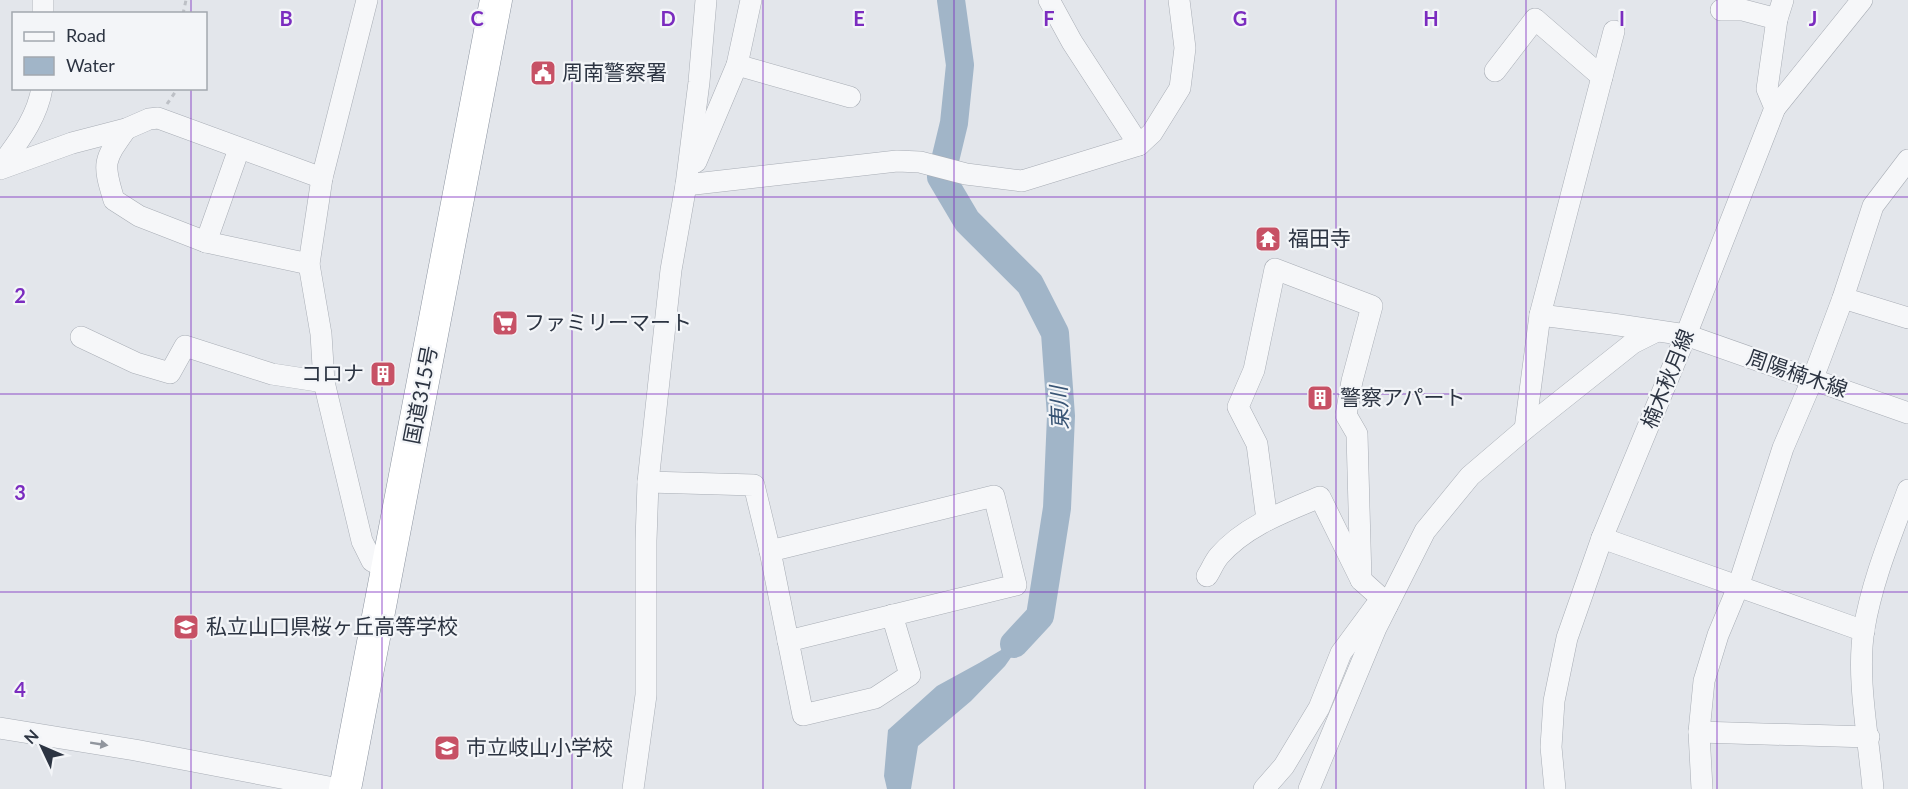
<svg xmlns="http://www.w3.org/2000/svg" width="1908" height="789" font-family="Lato,'Noto Sans JP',sans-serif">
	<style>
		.water { fill: #a1b5c8 }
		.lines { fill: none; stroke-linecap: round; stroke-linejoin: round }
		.river { stroke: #a1b5c8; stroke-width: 28 }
		.minor-casing { stroke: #a8adb5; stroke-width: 22 }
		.highway-casing { stroke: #8c94a0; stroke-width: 33 }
		.path { stroke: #bdc0c6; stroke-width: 3; stroke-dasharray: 4.5 4.5; stroke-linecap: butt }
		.minor { stroke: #f6f7f9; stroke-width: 21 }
		.highway { stroke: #fff; stroke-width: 32 }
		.oneway { fill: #91969e }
		.grid { fill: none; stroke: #7b2cbf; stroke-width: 1.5; stroke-opacity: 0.55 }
		.labels { text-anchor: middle; stroke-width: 4.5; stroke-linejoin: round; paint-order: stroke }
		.poi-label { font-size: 21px; fill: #2c3442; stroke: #f3f5f8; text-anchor: start }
		.street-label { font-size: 21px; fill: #2c3442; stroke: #f3f5f8 }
		.water-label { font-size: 22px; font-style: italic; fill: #385474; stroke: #f3f5f8 }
		.grid-label { font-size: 20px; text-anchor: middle; font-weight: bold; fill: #7b2cbf; stroke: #f3f5f8; stroke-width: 4.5; stroke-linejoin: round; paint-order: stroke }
	</style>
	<rect width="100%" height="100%" fill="#e3e6eb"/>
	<!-- water -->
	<path class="water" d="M 1040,616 L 1005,666 L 971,701 L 918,746 L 911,789 L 887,789 L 884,776 L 888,730 L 937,686 L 979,663 L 1008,646 Z"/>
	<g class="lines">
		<!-- river -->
		<path class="river" d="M 951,0 L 960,65 L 954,123 L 941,177 L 967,221 L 1030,284 L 1055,333 L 1061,416 L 1057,508 L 1040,616 L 1014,644"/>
		<!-- minor casing -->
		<g class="minor-casing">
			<g id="minor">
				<path d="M 367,0 L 322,178 L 309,264 L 321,334 L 324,382 L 362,541 L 372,561 L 387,569"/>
				<path d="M 1049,0 L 1072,42 L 1139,145"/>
				<path d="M 1721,10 L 1743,10 L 1777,19"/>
				<path d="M 43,14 L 43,0"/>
				<path d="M 737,65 L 850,97"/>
				<path d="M 1495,71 L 1535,19 L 1602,77"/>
				<path d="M 1775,108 L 1767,89 L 1777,19 L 1783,0"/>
				<path d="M 126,129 C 104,160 102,162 114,200 L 139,216 L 206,242 L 309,264"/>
				<path d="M 696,162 L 737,65 L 751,0"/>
				<path d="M 0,167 C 17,143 37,119 42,88"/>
				<path d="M 0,169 L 72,143 L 126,129 L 149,119 L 158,118 L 322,178"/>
				<path d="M 686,185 L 897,161 L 920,162 L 966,174 L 1022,181 L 1139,145 L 1152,133 L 1180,88 L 1185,48 L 1179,0"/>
				<path d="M 206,242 L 239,149"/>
				<path d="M 1843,298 L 1908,318"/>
				<path d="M 1540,315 L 1612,324 L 1686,335 L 1908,413"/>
				<path d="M 81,337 L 136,363 L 170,373 L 185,346 L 272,374 L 324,382"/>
				<path d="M 1525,429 L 1540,315 L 1614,31"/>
				<path d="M 648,482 L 754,485 L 770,551 L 803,715 L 875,698 L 910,675 L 892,615"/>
				<path d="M 1267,520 L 1257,444 L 1238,407 L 1254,370 L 1275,269 L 1372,306 L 1352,381 L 1346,415 L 1357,434 L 1361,580"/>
				<path d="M 1602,538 L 1864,631"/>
				<path d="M 770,551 L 994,496 L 1016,585 L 788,641"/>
				<path d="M 1207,576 C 1211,570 1214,562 1219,556 C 1245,526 1284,512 1320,497 L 1361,580 L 1381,598 L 1387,606"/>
				<path d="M 0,728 L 135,750 L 339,789"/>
				<path d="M 1699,732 L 1869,737"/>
				<path d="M 633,789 L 646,695 L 646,541 L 648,482 L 671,270 L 686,185 L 699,82 L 706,0"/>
				<path d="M 1264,789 L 1284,766 L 1319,708 L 1341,653 L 1375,607"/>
				<path d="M 1309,789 L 1376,628 L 1425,531 L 1470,476 L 1525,429 L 1633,343 L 1657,331"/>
				<path d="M 1555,789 L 1551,747 L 1554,701 L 1567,638 L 1602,538 L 1686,335 L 1775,108 L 1862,0"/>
				<path d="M 1702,789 L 1699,732 L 1704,681 L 1718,635 L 1738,587 L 1783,448 L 1813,378 L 1843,298 L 1873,206 L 1908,160"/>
				<path d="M 1873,789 C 1869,739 1856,678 1864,629 C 1872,581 1891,536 1908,490"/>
			</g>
		</g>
		<!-- highway casing -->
		<g class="highway-casing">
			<path id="highway" d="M 345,789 L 496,0"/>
		</g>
		<!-- path -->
		<g class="path">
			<path d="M 183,14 L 186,0"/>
			<path d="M 167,104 L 178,88"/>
		</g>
		<!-- minor -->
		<use href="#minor" class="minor"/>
		<!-- highway -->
		<use href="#highway" class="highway"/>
	</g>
	<!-- one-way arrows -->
	<defs><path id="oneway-solid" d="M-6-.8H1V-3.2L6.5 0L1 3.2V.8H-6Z" transform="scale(1.5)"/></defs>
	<use class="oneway" href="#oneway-solid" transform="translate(99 744) rotate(9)"/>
	<!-- grid -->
	<path class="grid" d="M 191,0 L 191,14M 382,0 L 382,789M 572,0 L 572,789M 763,0 L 763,789M 954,0 L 954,789M 1145,0 L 1145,789M 1336,0 L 1336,789M 1526,0 L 1526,789M 1717,0 L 1717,789M 191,88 L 191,789M 0,197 L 1908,197M 0,394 L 1908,394M 0,592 L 1908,592"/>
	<!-- icons -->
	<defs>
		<g id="civic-square" transform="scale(1.35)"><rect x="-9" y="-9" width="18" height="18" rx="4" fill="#c75165" stroke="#f3f5f8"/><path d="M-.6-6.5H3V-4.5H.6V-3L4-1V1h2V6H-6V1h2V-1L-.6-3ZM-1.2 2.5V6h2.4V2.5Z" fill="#fff"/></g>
		<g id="temple-square" transform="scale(1.35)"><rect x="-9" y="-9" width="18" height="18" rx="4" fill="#c75165" stroke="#f3f5f8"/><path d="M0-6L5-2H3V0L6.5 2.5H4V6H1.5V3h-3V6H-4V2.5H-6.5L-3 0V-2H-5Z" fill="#fff"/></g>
		<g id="supermarket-square" transform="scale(1.35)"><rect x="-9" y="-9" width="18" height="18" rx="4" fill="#c75165" stroke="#f3f5f8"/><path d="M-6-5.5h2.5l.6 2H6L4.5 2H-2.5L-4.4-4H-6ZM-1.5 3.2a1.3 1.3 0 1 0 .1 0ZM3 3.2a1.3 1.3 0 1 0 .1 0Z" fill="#fff"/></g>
		<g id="building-square" transform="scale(1.35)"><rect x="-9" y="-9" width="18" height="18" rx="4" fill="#c75165" stroke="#f3f5f8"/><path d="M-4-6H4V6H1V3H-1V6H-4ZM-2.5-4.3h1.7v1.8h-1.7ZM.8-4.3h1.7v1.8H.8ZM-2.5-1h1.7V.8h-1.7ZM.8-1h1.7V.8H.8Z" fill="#fff"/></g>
		<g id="school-square" transform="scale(1.35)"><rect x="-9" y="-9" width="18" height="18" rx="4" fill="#c75165" stroke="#f3f5f8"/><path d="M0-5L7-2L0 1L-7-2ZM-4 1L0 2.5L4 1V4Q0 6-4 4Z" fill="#fff"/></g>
	</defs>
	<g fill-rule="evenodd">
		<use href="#civic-square" x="543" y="73"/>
		<use href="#temple-square" x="1268" y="239"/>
		<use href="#supermarket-square" x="505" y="323"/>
		<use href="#building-square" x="383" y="374"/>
		<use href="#building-square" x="1320" y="398"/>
		<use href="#school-square" x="186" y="627"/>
		<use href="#school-square" x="447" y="748"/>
	</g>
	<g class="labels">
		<!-- poi labels -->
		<g class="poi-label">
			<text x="562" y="80">周南警察署</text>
			<text x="1288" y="246">福田寺</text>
			<text x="524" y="330">ファミリーマート</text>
			<text x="364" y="381" text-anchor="end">コロナ</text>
			<text x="1340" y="405">警察アパート</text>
			<text x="206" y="634">私立山口県桜ヶ丘高等学校</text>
			<text x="466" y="755">市立岐山小学校</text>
		</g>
		<!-- street labels -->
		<g class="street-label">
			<text transform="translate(1797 374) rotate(19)" y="7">周陽楠木線</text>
			<text transform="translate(1668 379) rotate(-68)" y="7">楠木秋月線</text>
			<text transform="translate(421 395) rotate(-79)" y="7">国道315号</text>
		</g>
		<!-- water labels -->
		<g class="water-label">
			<text transform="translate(1059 408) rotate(-92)" y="8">東川</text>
		</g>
	</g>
	<g class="grid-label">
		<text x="286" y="26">B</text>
		<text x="477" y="26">C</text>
		<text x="668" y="26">D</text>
		<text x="859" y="26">E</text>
		<text x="1049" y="26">F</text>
		<text x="1240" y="26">G</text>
		<text x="1431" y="26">H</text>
		<text x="1622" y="26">I</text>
		<text x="1813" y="26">J</text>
		<text x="20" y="303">2</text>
		<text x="20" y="500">3</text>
		<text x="20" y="697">4</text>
	</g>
	<!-- legend -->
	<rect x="12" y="12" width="195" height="78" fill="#f3f5f8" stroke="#a3a8af" stroke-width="1.5"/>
	<rect x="24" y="32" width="30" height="9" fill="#f6f7f9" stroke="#a3a8af" stroke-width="1.5"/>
	<text x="66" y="42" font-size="18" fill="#2c3442">Road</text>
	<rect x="24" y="57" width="30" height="18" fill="#a1b5c8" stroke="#a3a8af" stroke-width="1.5"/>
	<text x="66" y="72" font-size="18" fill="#2c3442">Water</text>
	<!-- north arrow -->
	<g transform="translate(42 747) rotate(314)" stroke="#f3f5f8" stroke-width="4.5" paint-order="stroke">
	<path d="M0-4.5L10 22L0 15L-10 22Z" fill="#2c3442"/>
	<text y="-9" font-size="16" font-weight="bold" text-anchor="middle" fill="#2c3442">N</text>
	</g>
</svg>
